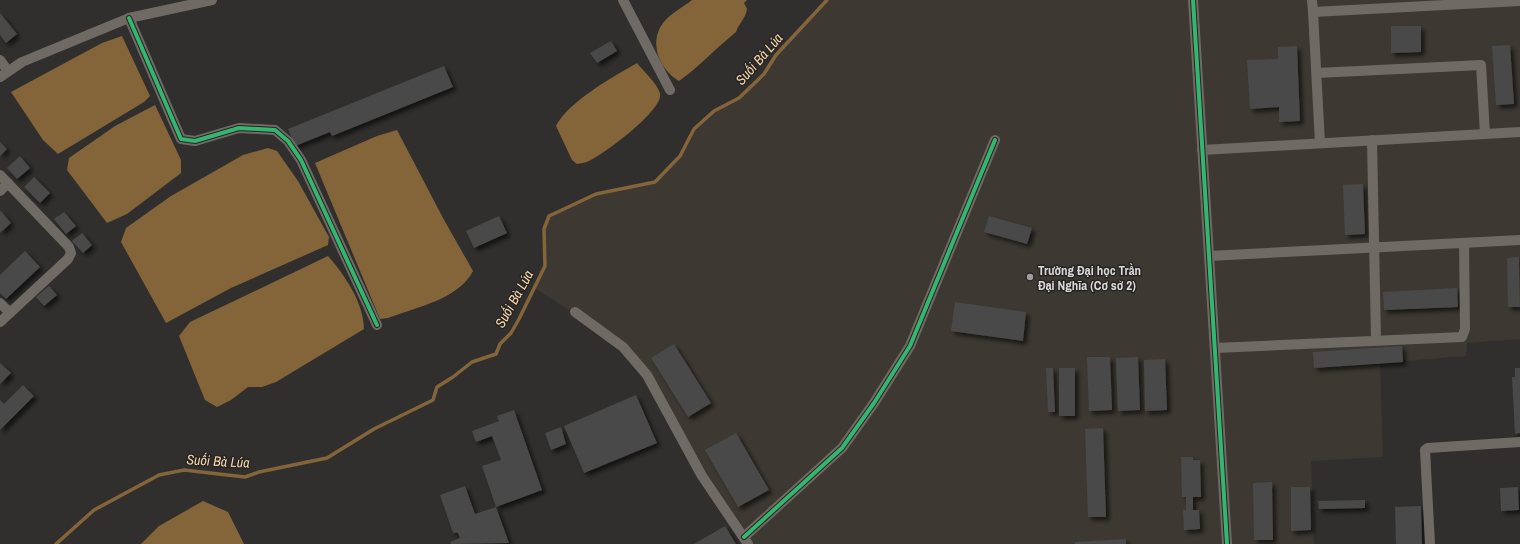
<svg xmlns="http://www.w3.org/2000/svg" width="1520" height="544" font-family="'Archivo Narrow',sans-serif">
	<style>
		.built { fill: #3d3832 }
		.water { fill: #846539 }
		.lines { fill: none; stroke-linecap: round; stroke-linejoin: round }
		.stream { stroke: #846539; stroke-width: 3.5 }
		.building { fill: #4a4948; filter: url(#shadow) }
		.minor { stroke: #706a64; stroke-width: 10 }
		.cycleway-casing { stroke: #272523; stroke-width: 6 }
		.cycleway { stroke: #33b770; stroke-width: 4 }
		.poi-dot { fill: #9e9e9c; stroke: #272523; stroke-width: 1.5 }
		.labels { text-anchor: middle; stroke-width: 3; stroke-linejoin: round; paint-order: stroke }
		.poi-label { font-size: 13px; font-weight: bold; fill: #dad9d7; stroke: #272523; text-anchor: start }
		.water-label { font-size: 14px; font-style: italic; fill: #f7d7ad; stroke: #272523 }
	</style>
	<defs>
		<filter id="shadow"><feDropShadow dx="3.5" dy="3.5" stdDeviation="2" flood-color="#0009"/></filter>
	</defs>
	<rect width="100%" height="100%" fill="#302f2e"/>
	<!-- built -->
	<path class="built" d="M 827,0 L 1520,0 L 1520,339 L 1467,343 L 1466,356 L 1380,363 L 1383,457 L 1311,461 L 1314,544 L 753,544 L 706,473 L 651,373 L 571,311 L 534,288 L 545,266 L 544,229 L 549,216 L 596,194 L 655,182 L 680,156 L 694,129 L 714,111 L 739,98 L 764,74 L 776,55 Z"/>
	<!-- water -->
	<g class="water">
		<path d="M 692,0 L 747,0 L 744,3 L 747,9 C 746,18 739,23 736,32 C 716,48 699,67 679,81 C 660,70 648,43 663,23 C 670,14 683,7 692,0 Z"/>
		<path d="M 122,36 L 150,96 L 144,102 L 58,154 L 43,140 L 11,92 L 102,43 Z"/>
		<path d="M 637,63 C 644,72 656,82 660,93 C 665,109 603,155 589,161 C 585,163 580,163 577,164 L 572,160 L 556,126 C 569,101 613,77 637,63 Z"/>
		<path d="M 155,105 L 181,160 L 181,173 L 127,214 L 107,223 L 67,170 L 69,158 L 115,126 Z"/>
		<path d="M 397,130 L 443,218 L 473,271 C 459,299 417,307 388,318 L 380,319 L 315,163 L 377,136 Z"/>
		<path d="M 268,148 L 277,151 L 298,181 L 329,237 L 328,245 L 231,288 L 166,323 L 121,242 L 126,228 L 171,196 L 243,155 Z"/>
		<path d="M 328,256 C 344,274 364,303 364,329 L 276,382 L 262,387 L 248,387 L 231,400 L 217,407 L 205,400 L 179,336 L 190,322 Z"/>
		<path d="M 203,501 L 228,512 L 244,544 L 141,544 L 159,526 Z"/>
	</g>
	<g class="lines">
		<!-- stream -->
		<path class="stream" d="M 56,544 L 94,510 L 159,475 L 184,470 L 245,477 L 259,472 L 327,458 L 374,429 L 433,400 L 437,387 L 453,377 L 472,362 L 496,354 L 500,344 L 511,333 L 519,319 L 545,266 L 544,229 L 549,216 L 596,194 L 655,182 L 680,156 L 694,129 L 714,111 L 739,98 L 764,74 L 776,55 L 827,0"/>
	</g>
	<!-- building -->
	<g class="building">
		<path d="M 0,13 L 17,34 L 6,43 L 0,35 Z"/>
		<path d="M 1391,26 L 1421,26 L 1421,52 L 1391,53 Z"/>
		<path d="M 611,41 L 617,51 L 597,63 L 590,53 Z"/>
		<path d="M 1510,45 L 1514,104 L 1496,105 L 1492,46 Z"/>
		<path d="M 1297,46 L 1300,121 L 1279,122 L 1279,107 L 1250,109 L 1247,60 L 1278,59 L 1278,47 Z"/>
		<path d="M 444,66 L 453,87 L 332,136 L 330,132 L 295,146 L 288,129 Z"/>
		<path d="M 0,142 L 7,149 L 0,156 Z"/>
		<path d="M 20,156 L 30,168 L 17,179 L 7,168 Z"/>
		<path d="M 34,177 L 50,193 L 40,203 L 24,187 Z"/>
		<path d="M 1363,184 L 1365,234 L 1345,235 L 1343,185 Z"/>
		<path d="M 0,210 L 11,223 L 0,233 Z"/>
		<path d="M 64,212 L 76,226 L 66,234 L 54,219 Z"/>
		<path d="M 499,216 L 507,233 L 474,248 L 466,231 Z"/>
		<path d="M 989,216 L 1032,228 L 1027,244 L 984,232 Z"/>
		<path d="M 82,233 L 92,245 L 83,253 L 72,241 Z"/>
		<path d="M 25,251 L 40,267 L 6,299 L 0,293 L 0,275 Z"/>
		<path d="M 1519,257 L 1520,307 L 1508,307 L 1507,258 Z"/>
		<path d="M 49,286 L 57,295 L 44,306 L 36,297 Z"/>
		<path d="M 1457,288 L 1458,307 L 1384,310 L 1383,292 Z"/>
		<path d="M 955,302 L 1026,312 L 1023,341 L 951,331 Z"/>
		<path d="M 674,344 L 711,403 L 688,417 L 651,358 Z"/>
		<path d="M 1402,346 L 1403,362 L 1314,368 L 1313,352 Z"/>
		<path d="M 1087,357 L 1110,357 L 1112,410 L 1089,411 Z"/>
		<path d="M 1138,357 L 1140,410 L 1118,411 L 1116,358 Z"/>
		<path d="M 1165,359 L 1167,410 L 1145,411 L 1144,360 Z"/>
		<path d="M 0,363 L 11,373 L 0,384 Z"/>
		<path d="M 1046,368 L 1053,368 L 1055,412 L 1048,412 Z"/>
		<rect x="1059" y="368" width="16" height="48"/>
		<path d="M 1515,368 L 1520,368 L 1520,433 L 1515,434 L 1512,377 L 1515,377 Z"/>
		<path d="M 23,385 L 34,396 L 0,430 L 0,400 L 4,404 Z"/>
		<path d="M 636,395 L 657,443 L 584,473 L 564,426 Z"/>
		<path d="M 514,410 L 542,490 L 496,507 L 509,543 L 451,544 L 450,542 L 460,538 L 458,533 L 453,533 L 440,495 L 465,486 L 475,514 L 496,507 L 482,466 L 501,460 L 492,436 L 476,442 L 472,431 L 499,421 L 497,416 Z"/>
		<path d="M 561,427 L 566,444 L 551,450 L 545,433 Z"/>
		<path d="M 1103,428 L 1106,517 L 1088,517 L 1085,429 Z"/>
		<path d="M 736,433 L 769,490 L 738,507 L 705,450 Z"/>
		<path d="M 1181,457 L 1193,457 L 1193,460 L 1200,460 L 1201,497 L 1193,497 L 1193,510 L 1199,510 L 1200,529 L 1184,530 L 1183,510 L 1186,510 L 1186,497 L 1182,497 Z"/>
		<path d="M 1272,482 L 1273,540 L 1254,540 L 1253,483 Z"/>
		<path d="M 1291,487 L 1310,487 L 1311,530 L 1291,531 Z"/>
		<path d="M 1518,487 L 1519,510 L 1501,511 L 1500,488 Z"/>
		<path d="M 1365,500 L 1365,508 L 1319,509 L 1318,501 Z"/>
		<path d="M 1421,506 L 1422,544 L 1396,544 L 1395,507 Z"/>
		<path d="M 725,526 L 736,544 L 694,544 Z"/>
		<path d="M 1126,539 L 1126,544 L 1075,544 L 1075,542 Z"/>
	</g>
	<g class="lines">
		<!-- minor -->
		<g class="minor">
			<path d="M 623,0 L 670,90"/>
			<path d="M 1193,0 L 1227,544"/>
			<path d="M 1312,0 L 1313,12 L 1520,1"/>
			<path d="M 1313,12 L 1320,143"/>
			<path d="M 129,18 L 181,139 L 195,141 L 239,128 L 275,130 L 288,141 L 301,160 L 377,325"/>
			<path d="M 0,60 L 8,71"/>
			<path d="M 1317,73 L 1481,65 L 1485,134"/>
			<path d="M 0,77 L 22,62 L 129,18 L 212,0"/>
			<path d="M 1372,140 L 1376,340"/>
			<path d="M 1202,150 L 1520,132"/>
			<path d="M 0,175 L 69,247 L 71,253 L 68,259 L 0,322"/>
			<path d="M 0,191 L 8,183"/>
			<path d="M 1209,256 L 1520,240"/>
			<path d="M 0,303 L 10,313"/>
			<path d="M 575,312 L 623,347 L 647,375 L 702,476 L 748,544"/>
			<path d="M 1215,348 L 1462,337 L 1465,329 L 1464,243"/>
			<path d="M 744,537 L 842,448 L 874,403 L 910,346 L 995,140"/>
			<path d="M 1430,544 L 1425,450 L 1428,448 L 1520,442"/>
		</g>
		<!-- cycleway casing -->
		<g class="cycleway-casing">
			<g id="cycleway">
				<path d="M 1193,0 L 1227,544"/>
				<path d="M 129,18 L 181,139 L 195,141 L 239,128 L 275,130 L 288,141 L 301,160 L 377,325"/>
				<path d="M 744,537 L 842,448 L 874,403 L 910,346 L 995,140"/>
			</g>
		</g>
		<!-- cycleway -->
		<use href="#cycleway" class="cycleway"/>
	</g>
	<!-- markers -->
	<circle class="poi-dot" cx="1030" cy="277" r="4"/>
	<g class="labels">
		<!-- poi labels -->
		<g class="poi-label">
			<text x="1038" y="275">Trường Đại học Trần<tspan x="1038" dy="15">Đại Nghĩa (Cơ sở 2)</tspan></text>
		</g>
		<!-- water labels -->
		<g class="water-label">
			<text transform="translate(759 59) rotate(-49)" y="5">Suối Bà Lúa</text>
			<text transform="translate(514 299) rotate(-61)" y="5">Suối Bà Lúa</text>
			<text transform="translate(218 461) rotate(3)" y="5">Suối Bà Lúa</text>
		</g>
	</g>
</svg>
